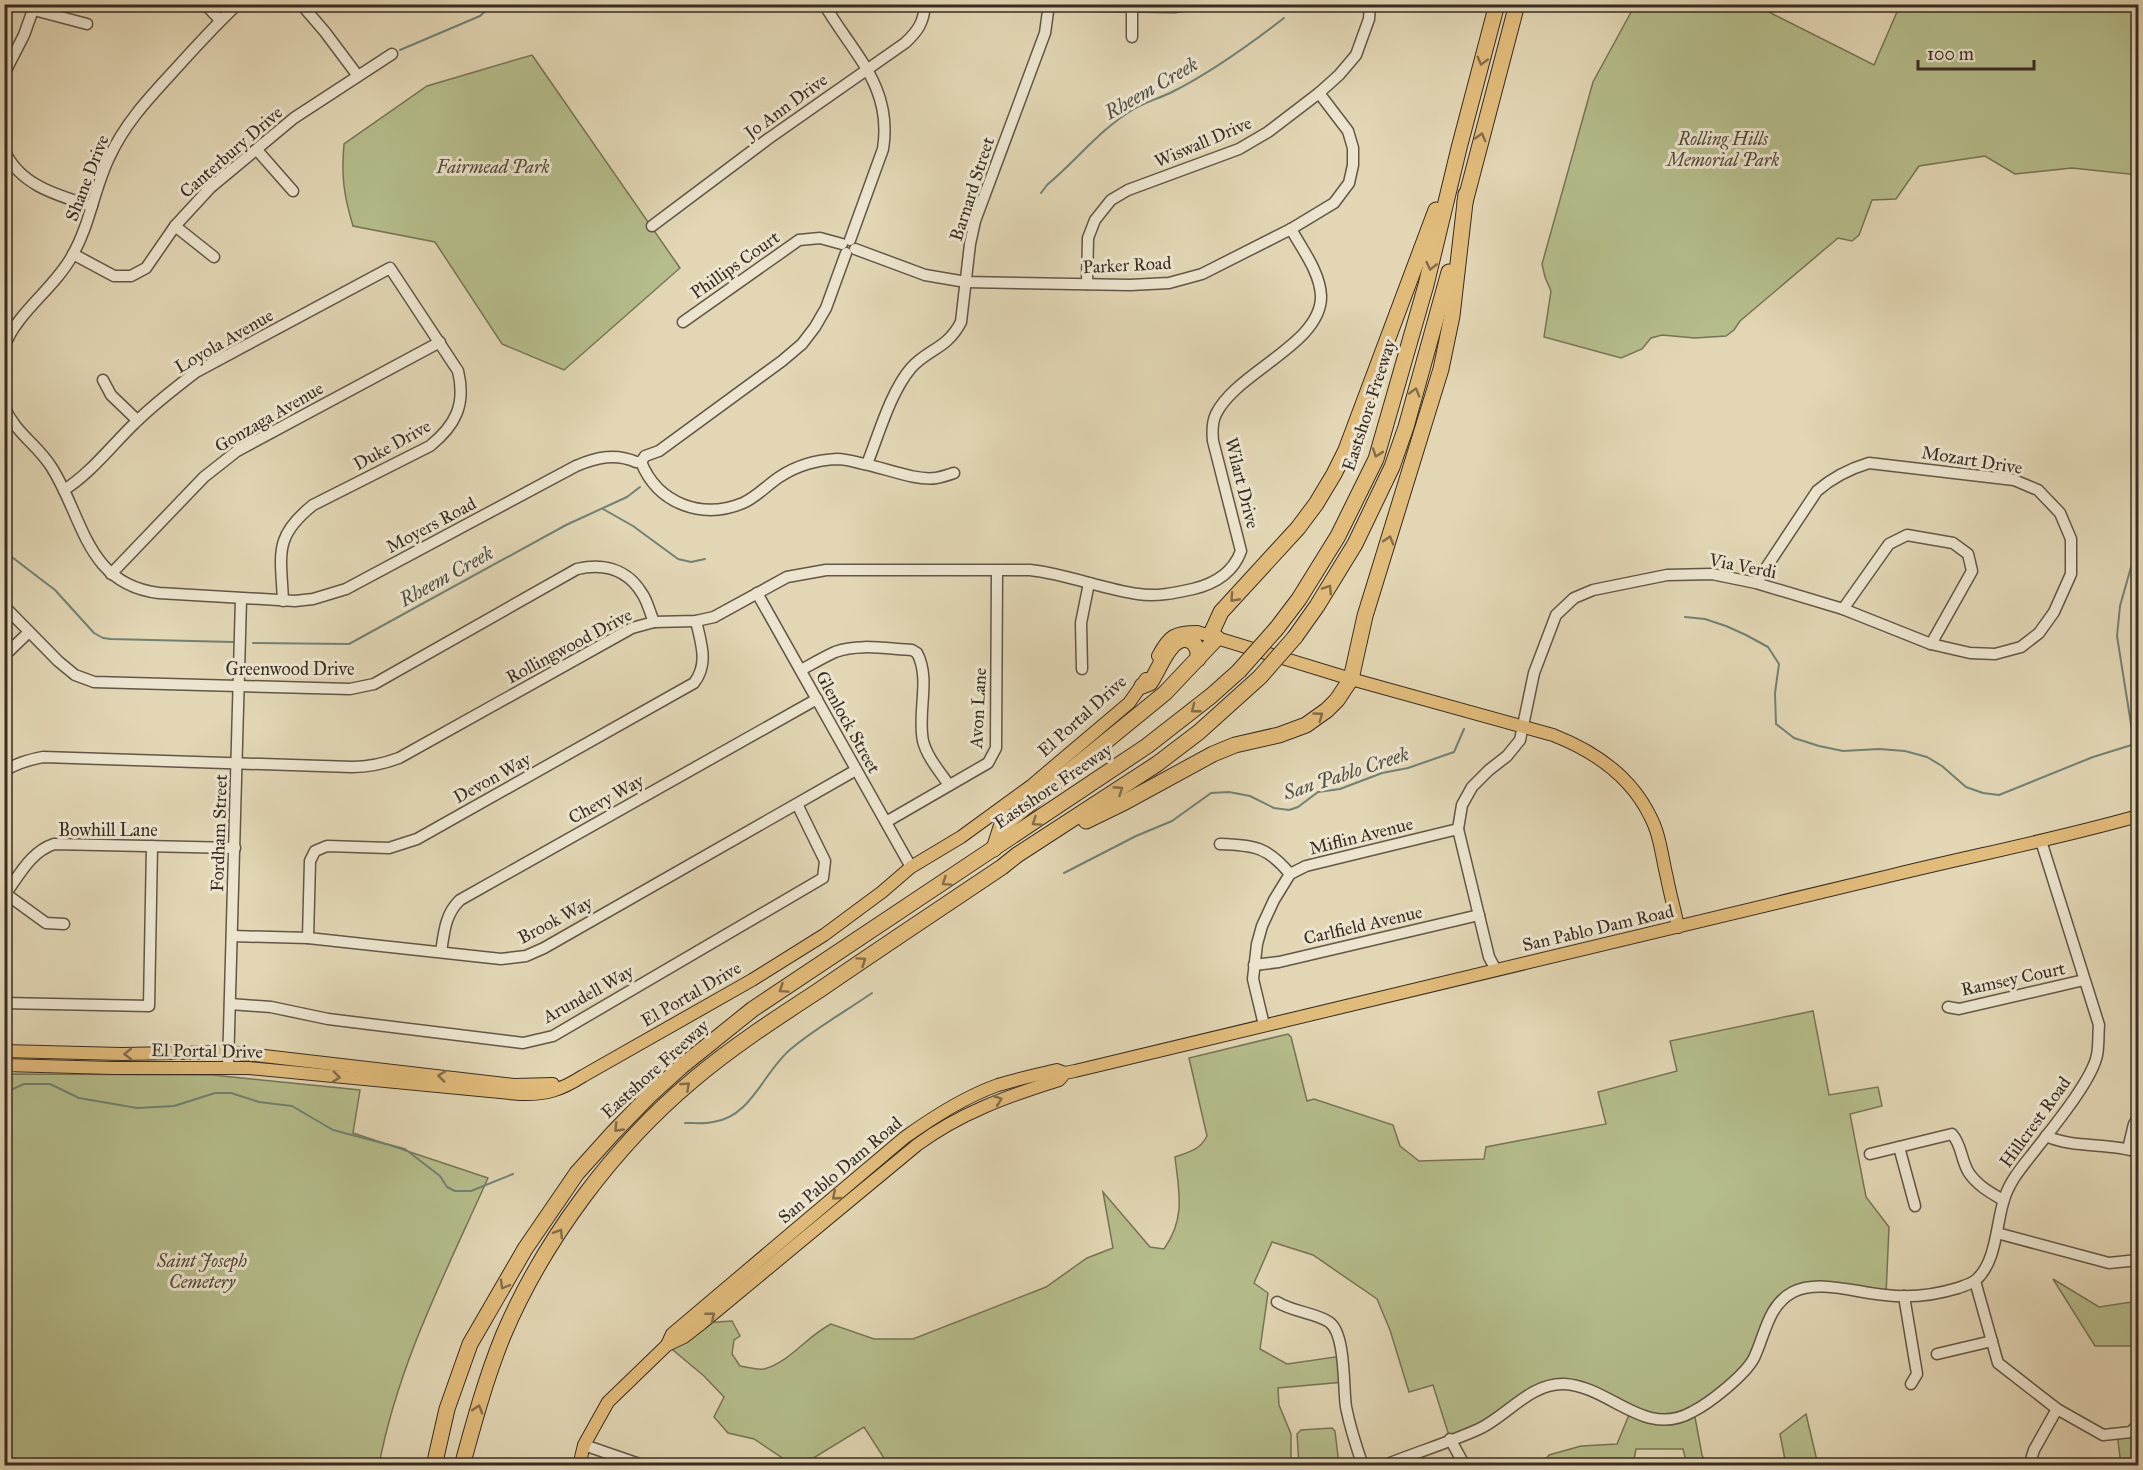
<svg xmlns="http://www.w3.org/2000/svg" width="2143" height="1470" font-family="'IM FELL Great Primer',serif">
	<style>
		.green { fill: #b5bd8b; stroke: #767456; stroke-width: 1.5 }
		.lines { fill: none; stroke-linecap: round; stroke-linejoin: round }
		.stream { stroke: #708175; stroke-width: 2 }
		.minor-casing { stroke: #625646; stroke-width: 13 }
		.major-casing { stroke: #382c22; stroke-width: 14 }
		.highway-casing { stroke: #382c22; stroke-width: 17 }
		.minor { stroke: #ece4ce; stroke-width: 10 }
		.major { stroke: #e1bb7a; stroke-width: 12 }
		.highway { stroke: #e1bb7a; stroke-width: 15 }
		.highway-bridge-casing { stroke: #382c22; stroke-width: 17; stroke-linecap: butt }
		.highway-bridge { stroke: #e1bb7a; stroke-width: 15 }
		.oneway { stroke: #846c4a }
		.labels { text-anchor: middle; stroke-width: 6; stroke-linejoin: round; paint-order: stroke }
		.street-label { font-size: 18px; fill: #382c22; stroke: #ece4ce }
		.park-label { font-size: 18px; font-style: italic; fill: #514937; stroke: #ece4ce }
		.water-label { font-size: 20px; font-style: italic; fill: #4f4f44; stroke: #ece4ce }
	</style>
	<rect width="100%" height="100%" fill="#e2d6b4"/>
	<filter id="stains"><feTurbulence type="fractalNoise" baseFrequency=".00333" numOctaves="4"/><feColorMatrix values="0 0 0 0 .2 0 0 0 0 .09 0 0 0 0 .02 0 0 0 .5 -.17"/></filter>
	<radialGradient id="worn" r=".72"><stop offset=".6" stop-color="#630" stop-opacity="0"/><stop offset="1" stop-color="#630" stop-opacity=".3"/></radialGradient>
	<!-- green -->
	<g class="green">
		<path d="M 1635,5 L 1755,5 L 1874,65 L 1900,5 L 2138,5 L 2138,175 L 2072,168 L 2015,174 L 1985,156 L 1919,166 L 1896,199 L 1872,200 L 1859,235 L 1852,241 L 1838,238 L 1740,321 L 1734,330 L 1726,336 L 1695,338 L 1662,335 L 1651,338 L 1642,349 L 1621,358 L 1544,337 L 1551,291 L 1545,277 L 1542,264 L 1593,82 Z"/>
		<path d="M 532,55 L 680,268 L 564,370 L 502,344 L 435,242 L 353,226 C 344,196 341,176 344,144 L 427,86 Z"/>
		<path d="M 1813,1011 L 1829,1095 L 1878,1087 L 1882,1106 L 1850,1114 L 1866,1197 L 1889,1227 L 1886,1295 L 1812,1286 L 1774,1308 L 1754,1358 L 1694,1412 L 1702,1455 L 1707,1465 L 1687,1465 L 1683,1449 L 1636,1449 L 1633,1465 L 1541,1465 L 1549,1455 L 1581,1446 L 1617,1444 L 1631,1410 L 1563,1384 L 1515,1405 L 1450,1439 L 1433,1385 L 1409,1392 L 1390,1330 L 1377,1299 L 1313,1255 L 1272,1242 L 1254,1283 L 1268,1293 L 1260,1349 L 1287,1364 L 1342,1356 L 1344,1382 L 1278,1388 L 1279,1405 L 1291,1434 L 1291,1465 L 879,1465 L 884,1458 L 864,1427 L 802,1465 L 793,1465 L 754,1439 L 728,1433 L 714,1417 L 724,1397 L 704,1376 L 667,1345 L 702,1323 L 732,1321 L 740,1336 L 734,1340 L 732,1354 L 740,1366 C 747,1367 757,1370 764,1369 C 790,1362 807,1336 831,1324 L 874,1339 L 913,1339 L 1046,1287 L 1087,1258 L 1113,1248 L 1103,1192 L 1150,1247 L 1164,1249 C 1186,1218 1179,1192 1175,1157 C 1189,1152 1200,1150 1207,1136 L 1189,1058 L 1288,1034 L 1291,1037 L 1307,1101 L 1314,1099 L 1393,1125 L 1400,1146 L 1419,1161 L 1484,1159 L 1486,1147 L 1606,1124 L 1598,1092 L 1677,1071 L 1670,1041 Z"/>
		<path d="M 5,1074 L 213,1075 L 360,1090 L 353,1133 L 488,1178 C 446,1272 398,1364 379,1465 L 5,1465 Z"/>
		<path d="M 2053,1279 L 2099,1307 L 2138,1301 L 2138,1346 L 2095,1346 Z"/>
		<path d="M 1806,1414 L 1818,1465 L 1786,1465 L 1780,1434 Z"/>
		<path d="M 2138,1424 L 2138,1465 L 2121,1465 L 2117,1433 Z"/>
		<path d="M 1332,1428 L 1335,1431 L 1339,1465 L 1299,1465 L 1297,1434 L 1301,1430 Z"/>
	</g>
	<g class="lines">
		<!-- stream -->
		<g class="stream">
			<path d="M 400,50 L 480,16 L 493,4"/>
			<path d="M 1041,193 L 1047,185 C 1077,160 1100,129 1134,109 C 1146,102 1160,98 1172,92 C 1212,72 1249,45 1284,18"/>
			<path d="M 603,509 L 633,526 L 678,559 L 691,562 L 705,559"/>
			<path d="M 4,551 L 55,590 L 94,633 L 103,638 L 111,639 L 233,642"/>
			<path d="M 1685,617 L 1705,619 L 1726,626 L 1746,635 L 1768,647 L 1779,664 L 1775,693 L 1776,724 L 1794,738 L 1819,746 L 1843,751 L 1879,749 L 1905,751 L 1927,757 L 1942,766 L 1966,787 L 1983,793 L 1999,795 L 2093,757 L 2138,743"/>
			<path d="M 253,643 L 349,644 L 566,525 L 627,497 L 640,487"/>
			<path d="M 2134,743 L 2117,636 L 2120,606 L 2135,553 L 2138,547"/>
			<path d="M 1064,873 L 1136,836 L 1172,821 L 1211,793 L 1229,792 L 1250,796 L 1274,808 L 1289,810 L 1298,807 L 1318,792 L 1340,789 L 1382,773 L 1408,768 L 1454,752 L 1464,729"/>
			<path d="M 4,1093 L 24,1084 L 50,1084 L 79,1098 L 137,1108 L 174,1106 L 215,1093 L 231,1093 L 259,1102 L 292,1106 L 333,1130 L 405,1149 L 440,1176 L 447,1187 L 455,1191 L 471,1191 L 513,1174"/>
			<path d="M 685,1123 C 694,1123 704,1124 713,1122 C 752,1117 764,1070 792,1048 C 816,1028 846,1011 872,993"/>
		</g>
		<!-- minor casing -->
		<g class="minor-casing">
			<g id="minor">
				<path d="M 205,4 L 220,20"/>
				<path d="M 301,4 L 325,32 L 358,76"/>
				<path d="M 824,4 C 853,54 893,86 883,149 L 850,240"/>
				<path d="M 1049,5 L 1174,7 L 1196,4"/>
				<path d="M 34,10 L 87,24"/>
				<path d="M 1132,37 L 1132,4"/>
				<path d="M 4,74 L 24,35 L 35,4"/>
				<path d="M 4,149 C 18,185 59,196 92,206"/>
				<path d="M 257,150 L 293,191"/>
				<path d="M 175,226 L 214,257"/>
				<path d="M 652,226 L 768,139 L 905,43 C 918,31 924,22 925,4"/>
				<path d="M 855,249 L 925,275 L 966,282 L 1130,285 L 1169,283 L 1202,274 L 1291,229 L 1334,203 L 1349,183 L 1353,165 L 1353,148 L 1348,131 L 1319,93"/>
				<path d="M 73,254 L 114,276 L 131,276 L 146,268 L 175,226 L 210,188 L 294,118 L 392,54"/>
				<path d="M 1087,284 L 1088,238 L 1095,220 L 1111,200 L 1128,190 L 1239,149 L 1268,132 L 1319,93 L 1339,75 L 1356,55 L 1369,19 L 1370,4"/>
				<path d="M 683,322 L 799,240 L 820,238 L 842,244"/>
				<path d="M 4,347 C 17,312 54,289 72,256 C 90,225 94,189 109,158 C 124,125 147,100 171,74 C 193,50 214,26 238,4"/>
				<path d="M 103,380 L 111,395 L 137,420"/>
				<path d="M 4,406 C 14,432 38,445 52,468 C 84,519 86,584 159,593 L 295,601 L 313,599 L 346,589 L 576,466 C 597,457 616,453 636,462 L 641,462 L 645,456 L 659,451 L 782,361 L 802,344 L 815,327 L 826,308 L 846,253"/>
				<path d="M 641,462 C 658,504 702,520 743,503 C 757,497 768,484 781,476 C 798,465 817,460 837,459 C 846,459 855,462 864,464 C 885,468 916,481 936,478 C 942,477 948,475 954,473"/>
				<path d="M 867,464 C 879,434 890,393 911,368 C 928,349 947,349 961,322 L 970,244 L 975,221 L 1045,33 L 1049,4"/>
				<path d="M 64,490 C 91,473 112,445 135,423 C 154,404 175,388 196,372 L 390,268 L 458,371 C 466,404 456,425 430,446 L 313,505 C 273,537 281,554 283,601"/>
				<path d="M 111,574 L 204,477 L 237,451 L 440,342"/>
				<path d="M 757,593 L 911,867"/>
				<path d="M 4,606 L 58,661 L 75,675 L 94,682 L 350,689 L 374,684 L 577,569 C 604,563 628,569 643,595 C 648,603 650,613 654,622"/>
				<path d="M 1843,609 L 1889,544 L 1907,535 L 1953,543 L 1968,554 L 1972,571 L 1931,644"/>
				<path d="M 4,656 L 29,632"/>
				<path d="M 1082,669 L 1081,623 L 1089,583"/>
				<path d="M 801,670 C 812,664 824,657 835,652 C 858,643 889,649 912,650 L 917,653 C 931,679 917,712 923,741 C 927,757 940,772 949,785"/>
				<path d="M 4,771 C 17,763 28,760 43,757 L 352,767 C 369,767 383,764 399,758 L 632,628 L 654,622 L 696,621 L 714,617 L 787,577 L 826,570 L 1030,570 C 1067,574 1102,589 1138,594 C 1156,597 1175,593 1193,589 C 1214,584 1233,573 1241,551 L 1213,441 C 1212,431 1212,422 1216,414 C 1236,372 1322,344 1321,296 C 1320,272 1302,249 1291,229"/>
				<path d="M 886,822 L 988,763 L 996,748 L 997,571"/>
				<path d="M 1220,844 C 1254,845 1268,847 1290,874"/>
				<path d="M 6,894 L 46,923 L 64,924"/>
				<path d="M 4,896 C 19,876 30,852 54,844 L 235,848"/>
				<path d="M 232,936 L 308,938 L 501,959 L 526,956 L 544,948 L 856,770"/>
				<path d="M 308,938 L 310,861 L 315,851 L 327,846 L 389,848 L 417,839 L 694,683 C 709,664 701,643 696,621"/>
				<path d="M 441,952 C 444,933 445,914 460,900 L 817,699"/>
				<path d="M 1254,965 L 1279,962 L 1479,915"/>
				<path d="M 1496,970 L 1489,957 L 1458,829 L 1462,805 L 1472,787 L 1489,770 L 1507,756 L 1520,740 L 1534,673 L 1556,615 L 1574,598 L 1593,590 L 1667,575 L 1712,574 L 1756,583 L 1843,609 L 1931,644 L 1970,653 L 1995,654 L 2021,647 L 2039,633 L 2054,612 L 2071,574 L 2071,539 L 2060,513 L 2038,490 L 2014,480 L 1869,463 C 1849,469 1833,477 1817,491 L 1756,583"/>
				<path d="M 4,1003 L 149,1006 L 152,846"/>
				<path d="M 230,1004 L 271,1007 L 328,1019 L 523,1043 L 553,1036 L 823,878 L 825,861 L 797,804"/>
				<path d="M 1948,1007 L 1959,1009 L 2084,980"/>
				<path d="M 1264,1025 L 1253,979 L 1257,944 L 1262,926 L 1274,900 L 1290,874 L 1306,866 L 1458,829"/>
				<path d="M 228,1067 L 241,599"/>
				<path d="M 2046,1136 C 2075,1149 2108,1142 2138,1152"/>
				<path d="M 1899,1147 L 1915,1206"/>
				<path d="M 2128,1149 L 2134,1124 L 2138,1118"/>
				<path d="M 1870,1154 L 1952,1134 C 1962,1145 1961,1161 1969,1173 C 1978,1186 1991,1193 2003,1200"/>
				<path d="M 1997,1233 L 2109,1263 L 2138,1260"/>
				<path d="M 1975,1281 L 1998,1363 L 2057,1409 L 2103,1435 L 2131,1432 L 2138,1424"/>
				<path d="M 1904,1296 L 1917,1374 L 1911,1384"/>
				<path d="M 1277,1302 C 1293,1312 1316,1313 1329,1322 C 1346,1333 1343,1388 1346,1407 C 1350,1427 1356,1446 1363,1466"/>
				<path d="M 1937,1354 L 1992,1341"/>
				<path d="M 1450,1439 L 1465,1466"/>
				<path d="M 584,1445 L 645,1466"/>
				<path d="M 714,1466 L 729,1466"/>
				<path d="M 1383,1466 C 1414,1453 1448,1443 1479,1429 C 1507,1416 1530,1383 1564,1384 C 1610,1386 1644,1439 1692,1412 C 1710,1403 1745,1375 1754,1358 C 1765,1335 1768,1305 1793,1292 C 1818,1279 1858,1293 1885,1295 C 1908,1298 1935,1295 1958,1288 C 1963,1286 1971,1284 1976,1280 C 1996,1262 1996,1227 2003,1203 C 2008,1183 2021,1168 2033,1153 C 2050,1131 2092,1081 2097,1055 C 2099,1045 2098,1035 2099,1025 L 2041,841"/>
				<path d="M 2029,1466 L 2034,1450 L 2057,1409"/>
			</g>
		</g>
		<!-- major casing -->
		<g class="major-casing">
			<g id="major">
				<path d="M 1158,656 C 1169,635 1175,632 1197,632 L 1351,679 L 1553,735 C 1594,751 1630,775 1650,816 C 1660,834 1662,858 1667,878 C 1670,894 1675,911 1678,927"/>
				<path d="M 4,1051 L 122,1054 L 229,1052 L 514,1085 L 553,1084"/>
				<path d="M 4,1065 L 113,1068 L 249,1068 L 520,1094 C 546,1095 561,1090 583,1076 L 752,980 L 824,935 L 882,892 L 911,867 L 961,837 L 1031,786 L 1129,703 L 1146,679"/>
				<path d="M 667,1345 L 672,1334 L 904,1138 C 933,1117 964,1097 998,1085 C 1017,1079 1037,1075 1057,1070 L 1065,1073"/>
				<path d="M 579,1466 L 584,1445 L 608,1402 L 667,1345 L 684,1337 L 702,1323 L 917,1145 C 960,1113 1008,1096 1059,1080 L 1065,1073 L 1075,1071 C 1348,1005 1621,942 1893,875 C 1975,855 2057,839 2138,816"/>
			</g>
		</g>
		<!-- highway casing -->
		<g class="highway-casing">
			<g id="highway">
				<path d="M 1465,202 L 1517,4"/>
				<path d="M 1277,628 L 1299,599 L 1338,536 L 1376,459 L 1426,285 L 1459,148 L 1497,4"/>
				<path d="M 1210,636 L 1221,612 L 1298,528 L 1316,504 L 1334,474 L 1346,450 L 1436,210"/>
				<path d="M 1295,637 L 1317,606 L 1355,544 L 1392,467 L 1406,427 L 1449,272"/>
				<path d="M 1142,686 L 1150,683 C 1160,669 1173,627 1194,643 L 1198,651 L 1198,659"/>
				<path d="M 1086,821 L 1125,802 L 1213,754 L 1235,745 L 1279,735 L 1306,725 L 1327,710 L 1337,700 L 1351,679 L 1365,616 L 1441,369 L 1452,316 L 1466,194"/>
				<path d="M 994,849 L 1001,827 L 1165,693 L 1217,638"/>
				<path d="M 434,1466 L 447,1409 L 470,1344 L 525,1249 L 577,1173 L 613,1133 L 649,1096 L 682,1066 L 753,1009 L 1147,746 L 1211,696 L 1239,671"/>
				<path d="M 462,1466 C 474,1422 486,1378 503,1336 C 543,1241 614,1146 693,1080 C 732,1047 775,1019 818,991 C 879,949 941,908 1002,867 L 1017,855 L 1157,764 L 1199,732 L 1260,677"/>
			</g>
		</g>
		<!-- minor -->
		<use href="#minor" class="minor"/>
		<!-- major -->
		<use href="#major" class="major"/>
		<!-- highway -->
		<use href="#highway" class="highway"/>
		<!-- highway-bridge casing -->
		<g class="highway-bridge-casing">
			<g id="highway-bridge">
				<path d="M 1239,671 L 1277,628"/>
				<path d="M 1260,677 L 1295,637"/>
			</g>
		</g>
		<!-- highway-bridge -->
		<use href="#highway-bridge" class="highway-bridge"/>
	</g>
	<!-- one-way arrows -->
	<defs><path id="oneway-chevron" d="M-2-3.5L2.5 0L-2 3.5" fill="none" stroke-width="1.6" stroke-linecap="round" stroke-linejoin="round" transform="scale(1.5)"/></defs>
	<g class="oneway">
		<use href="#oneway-chevron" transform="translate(1482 61) rotate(105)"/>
		<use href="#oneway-chevron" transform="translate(1481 137) rotate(-75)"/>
		<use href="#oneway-chevron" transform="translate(1431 266) rotate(103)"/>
		<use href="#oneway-chevron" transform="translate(1415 392) rotate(-74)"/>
		<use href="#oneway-chevron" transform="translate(1377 453) rotate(109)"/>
		<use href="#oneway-chevron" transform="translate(1389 540) rotate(-73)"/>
		<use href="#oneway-chevron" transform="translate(1328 589) rotate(-57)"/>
		<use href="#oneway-chevron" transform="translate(1234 598) rotate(132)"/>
		<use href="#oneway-chevron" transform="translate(1195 709) rotate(142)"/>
		<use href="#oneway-chevron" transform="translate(1319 716) rotate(-36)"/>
		<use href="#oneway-chevron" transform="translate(1119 790) rotate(-33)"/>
		<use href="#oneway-chevron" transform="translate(1036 822) rotate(146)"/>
		<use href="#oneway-chevron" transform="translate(946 882) rotate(146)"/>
		<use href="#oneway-chevron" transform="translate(862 961) rotate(-34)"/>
		<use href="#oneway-chevron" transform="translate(783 989) rotate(146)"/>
		<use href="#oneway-chevron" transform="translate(128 1054) rotate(179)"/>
		<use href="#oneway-chevron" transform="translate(442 1076) rotate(-173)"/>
		<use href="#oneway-chevron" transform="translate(336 1077) rotate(6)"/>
		<use href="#oneway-chevron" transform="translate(686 1086) rotate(-43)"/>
		<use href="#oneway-chevron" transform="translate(998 1100) rotate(-21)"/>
		<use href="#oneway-chevron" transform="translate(618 1128) rotate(134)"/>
		<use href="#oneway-chevron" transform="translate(836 1196) rotate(139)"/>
		<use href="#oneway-chevron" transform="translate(559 1233) rotate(-58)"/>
		<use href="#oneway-chevron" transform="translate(504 1285) rotate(120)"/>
		<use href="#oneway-chevron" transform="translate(711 1316) rotate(-39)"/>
		<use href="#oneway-chevron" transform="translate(478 1409) rotate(-73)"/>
	</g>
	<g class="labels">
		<!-- street labels -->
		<g class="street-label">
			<text transform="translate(786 106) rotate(-36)" y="6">Jo Ann Drive</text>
			<text transform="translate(1203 142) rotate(-23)" y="6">Wiswall Drive</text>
			<text transform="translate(231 152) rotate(-41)" y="6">Canterbury Drive</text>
			<text transform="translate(87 178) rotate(-69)" y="6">Shane Drive</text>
			<text transform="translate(972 189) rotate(-72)" y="6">Barnard Street</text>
			<text transform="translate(735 265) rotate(-35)" y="6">Phillips Court</text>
			<text transform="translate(1127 265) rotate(-3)" y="6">Parker Road</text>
			<text transform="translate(224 341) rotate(-30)" y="6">Loyola Avenue</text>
			<text transform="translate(1369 405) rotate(-72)" y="6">Eastshore Freeway</text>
			<text transform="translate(269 417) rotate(-30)" y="6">Gonzaga Avenue</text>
			<text transform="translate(392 445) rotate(-29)" y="6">Duke Drive</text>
			<text transform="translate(1972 460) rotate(9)" y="6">Mozart Drive</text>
			<text transform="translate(1242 483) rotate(76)" y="6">Wilart Drive</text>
			<text transform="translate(431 525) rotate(-28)" y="6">Moyers Road</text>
			<text transform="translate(1743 566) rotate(11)" y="6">Via Verdi</text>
			<text transform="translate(569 646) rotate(-28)" y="6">Rollingwood Drive</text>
			<text x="290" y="675">Greenwood Drive</text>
			<text transform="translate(978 708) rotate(-87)" y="6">Avon Lane</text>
			<text transform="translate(1082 716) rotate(-42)" y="6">El Portal Drive</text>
			<text transform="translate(848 722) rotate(61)" y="6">Glenlock Street</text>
			<text transform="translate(492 778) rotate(-29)" y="6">Devon Way</text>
			<text transform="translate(1053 786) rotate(-34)" y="6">Eastshore Freeway</text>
			<text transform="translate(606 799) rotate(-29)" y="6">Chevy Way</text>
			<text x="108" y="836">Bowhill Lane</text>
			<text transform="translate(219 833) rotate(-88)" y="6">Fordham Street</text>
			<text transform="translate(1361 836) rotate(-14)" y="6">Miflin Avenue</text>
			<text transform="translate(555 920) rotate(-28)" y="6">Brook Way</text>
			<text transform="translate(1363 925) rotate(-13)" y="6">Carlfield Avenue</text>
			<text transform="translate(1598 928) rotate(-13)" y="6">San Pablo Dam Road</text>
			<text transform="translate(2013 979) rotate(-12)" y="6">Ramsey Court</text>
			<text transform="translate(588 994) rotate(-29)" y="6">Arundell Way</text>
			<text transform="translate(691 994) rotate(-30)" y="6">El Portal Drive</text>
			<text transform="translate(207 1051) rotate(1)" y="6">El Portal Drive</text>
			<text transform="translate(655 1069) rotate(-42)" y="6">Eastshore Freeway</text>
			<text transform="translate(2035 1122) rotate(-54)" y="6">Hillcrest Road</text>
			<text transform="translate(840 1170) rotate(-40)" y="6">San Pablo Dam Road</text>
		</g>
		<!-- park labels -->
		<g class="park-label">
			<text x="1723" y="145">Rolling Hills<tspan x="1723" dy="21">Memorial Park</tspan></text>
			<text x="493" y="173">Fairmead Park</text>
			<text x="202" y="1267">Saint Joseph<tspan x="202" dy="21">Cemetery</tspan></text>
		</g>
		<!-- water labels -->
		<g class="water-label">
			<text transform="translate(1151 88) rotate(-30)" y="7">Rheem Creek</text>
			<text transform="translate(446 576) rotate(-29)" y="7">Rheem Creek</text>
			<text transform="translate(1346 773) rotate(-18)" y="7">San Pablo Creek</text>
		</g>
	</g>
	<!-- margin -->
	<rect width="2143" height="1470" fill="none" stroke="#e2d6b4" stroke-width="24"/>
	<rect x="6" y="6" width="2131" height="1458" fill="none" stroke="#382c22" stroke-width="3"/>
	<rect x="12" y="12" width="2119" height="1446" fill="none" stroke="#382c22" stroke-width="1.5"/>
	<!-- scale -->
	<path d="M1918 60v9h116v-9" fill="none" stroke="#382c22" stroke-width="3"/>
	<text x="1927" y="60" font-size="18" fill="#382c22" stroke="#ece4ce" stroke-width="4.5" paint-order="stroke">100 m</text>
	<rect width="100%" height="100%" filter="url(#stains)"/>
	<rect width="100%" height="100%" fill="url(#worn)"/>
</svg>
